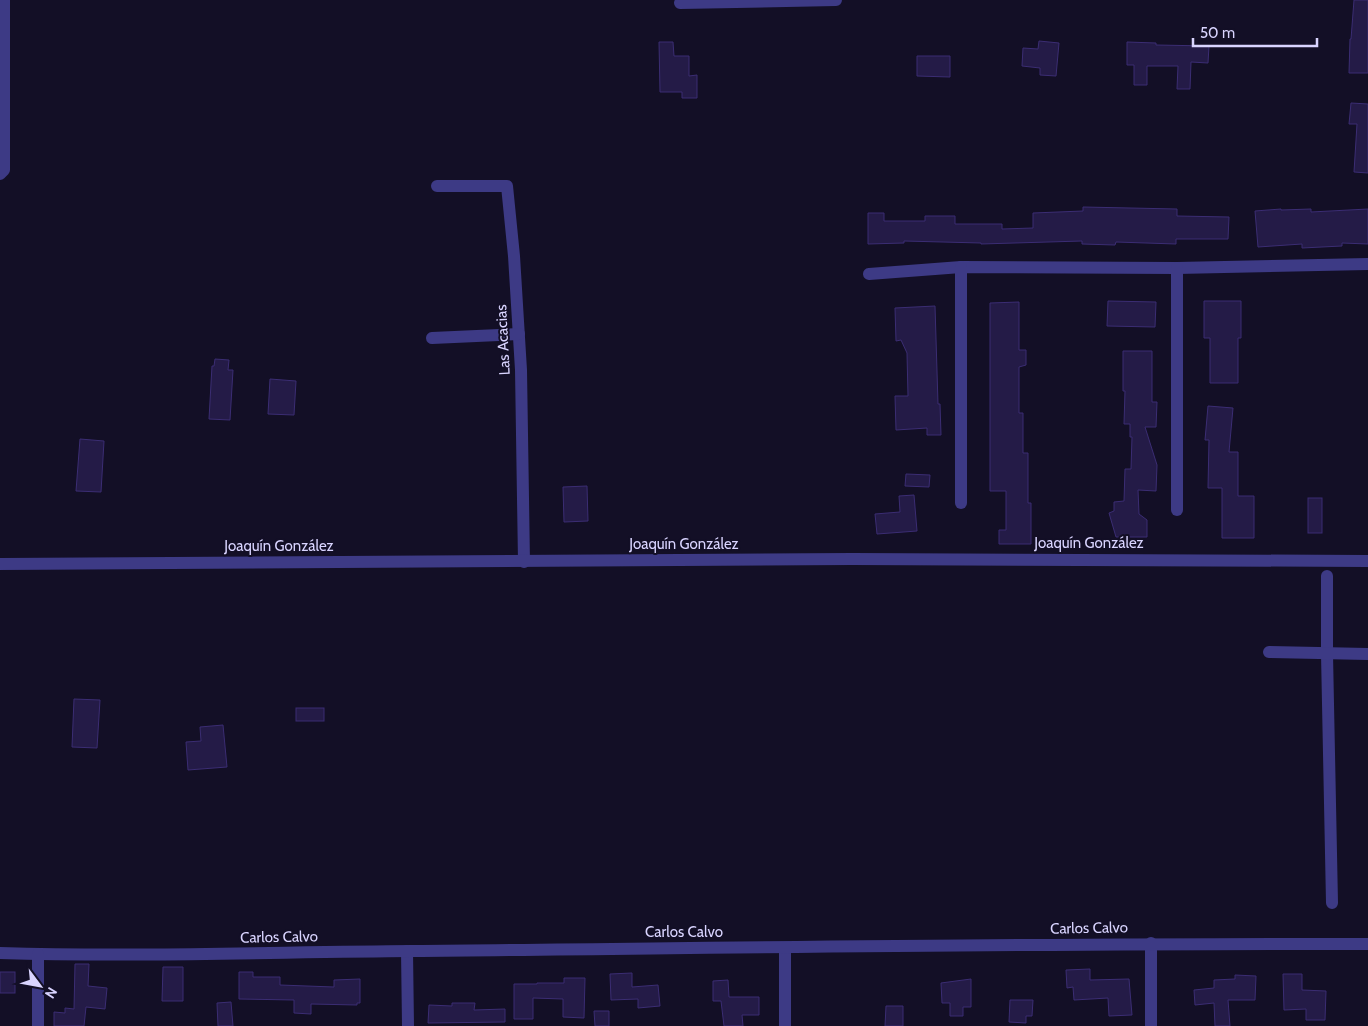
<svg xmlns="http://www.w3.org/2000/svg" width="1368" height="1026" font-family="Cabin,sans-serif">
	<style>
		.building { fill: #241b47; stroke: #3b2d73 }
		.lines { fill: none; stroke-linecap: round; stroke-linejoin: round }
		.street { stroke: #3d3a85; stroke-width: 12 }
		.labels { text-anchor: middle; stroke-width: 4; stroke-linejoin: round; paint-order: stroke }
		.street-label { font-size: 15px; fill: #d9d4ff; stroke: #130f26 }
	</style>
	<rect width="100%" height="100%" fill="#130f26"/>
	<!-- building -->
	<g class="building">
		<path d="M 1354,0 L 1368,0 L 1368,73 L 1349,73 L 1350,39 L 1351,39 Z"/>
		<path d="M 1039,41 L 1059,43 L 1056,76 L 1040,75 L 1040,68 L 1022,66 L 1023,48 L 1038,49 Z"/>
		<path d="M 659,42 L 673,42 L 674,56 L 689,56 L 689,76 L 697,75 L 697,98 L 682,98 L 682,92 L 660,92 Z"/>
		<path d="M 1127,42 L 1156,43 L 1156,45 L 1209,46 L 1208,63 L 1191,62 L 1190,89 L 1177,89 L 1178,66 L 1147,66 L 1147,85 L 1134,85 L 1134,65 L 1127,65 Z"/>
		<path d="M 917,56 L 950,56 L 950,77 L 917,76 Z"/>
		<path d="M 1351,103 L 1368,104 L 1368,173 L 1354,172 L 1357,124 L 1349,124 Z"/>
		<path d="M 1083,207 L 1177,209 L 1177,216 L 1229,217 L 1228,239 L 1176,239 L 1176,244 L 1116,242 L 1115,245 L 1082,244 L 1082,241 L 981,244 L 981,243 L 904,241 L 904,243 L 868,244 L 868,213 L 884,213 L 884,221 L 925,221 L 925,216 L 955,216 L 955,224 L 1002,224 L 1002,229 L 1033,228 L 1033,213 L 1083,211 Z"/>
		<path d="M 1281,209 L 1281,210 L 1311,209 L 1311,212 L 1368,209 L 1368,244 L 1342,243 L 1342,246 L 1302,248 L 1302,244 L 1258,247 L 1255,211 Z"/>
		<path d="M 1108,301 L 1156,302 L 1155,327 L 1107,326 Z"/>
		<path d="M 1204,301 L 1241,301 L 1241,338 L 1238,338 L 1238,383 L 1210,383 L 1210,338 L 1204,338 Z"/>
		<path d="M 1019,302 L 1019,350 L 1026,350 L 1026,365 L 1019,367 L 1019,413 L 1023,413 L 1023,453 L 1028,453 L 1028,503 L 1031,503 L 1031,544 L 999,544 L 999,530 L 1006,530 L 1006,491 L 990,491 L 990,303 Z"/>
		<path d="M 935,306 L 938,404 L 940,404 L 941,435 L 927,435 L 927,428 L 896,430 L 895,396 L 908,396 L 907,353 L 901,340 L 896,341 L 895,308 Z"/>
		<path d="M 1123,351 L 1152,351 L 1152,402 L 1157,402 L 1156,427 L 1145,427 L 1157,465 L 1156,491 L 1138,490 L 1139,514 L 1147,520 L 1147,537 L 1116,537 L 1109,513 L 1114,511 L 1114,502 L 1124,501 L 1125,469 L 1131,469 L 1132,437 L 1130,437 L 1130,424 L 1124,424 L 1125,391 L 1123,391 Z"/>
		<path d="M 215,359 L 229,360 L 228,370 L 233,370 L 230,420 L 209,419 L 212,366 L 214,366 Z"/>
		<path d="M 270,379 L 296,381 L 294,415 L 268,414 Z"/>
		<path d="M 1208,406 L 1233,408 L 1229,452 L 1238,452 L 1238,496 L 1254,496 L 1254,538 L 1222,538 L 1222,488 L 1208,488 L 1209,440 L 1205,440 Z"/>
		<path d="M 80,439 L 104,441 L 101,492 L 76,491 Z"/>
		<path d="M 906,474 L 930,475 L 929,487 L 905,486 Z"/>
		<path d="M 587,486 L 588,521 L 564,522 L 563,487 Z"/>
		<path d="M 914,495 L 917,531 L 877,534 L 875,514 L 900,512 L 899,496 Z"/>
		<rect x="1308" y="498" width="14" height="35"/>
		<path d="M 74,699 L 100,700 L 97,748 L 72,747 Z"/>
		<rect x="296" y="708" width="28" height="13"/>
		<path d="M 223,725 L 227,767 L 188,770 L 186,742 L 201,741 L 200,727 Z"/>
		<path d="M 75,964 L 89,964 L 88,986 L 107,988 L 105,1009 L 86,1007 L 84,1026 L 54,1026 L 54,1012 L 65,1013 L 65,1008 L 74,1009 Z"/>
		<path d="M 163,967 L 183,967 L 183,1001 L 162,1001 Z"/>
		<path d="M 1090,969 L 1090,980 L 1129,979 L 1132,1015 L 1109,1016 L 1108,998 L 1074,1000 L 1073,987 L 1067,988 L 1066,970 Z"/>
		<rect x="0" y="972" width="15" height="21"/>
		<path d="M 239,972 L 253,972 L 253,977 L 280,977 L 280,985 L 334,987 L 334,980 L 360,979 L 360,1003 L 357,1003 L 357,1005 L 311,1004 L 311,1014 L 294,1013 L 294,1000 L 239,999 Z"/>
		<path d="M 632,973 L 632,987 L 658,985 L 660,1006 L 638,1008 L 638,999 L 611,1000 L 610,974 Z"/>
		<path d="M 1283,974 L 1302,974 L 1302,990 L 1326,991 L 1325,1020 L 1306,1020 L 1306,1009 L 1284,1010 Z"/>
		<path d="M 1235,975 L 1256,976 L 1255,1000 L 1228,1000 L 1230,1026 L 1215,1026 L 1214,1003 L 1195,1005 L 1194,990 L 1214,988 L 1214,980 L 1235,979 Z"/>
		<path d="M 564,978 L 585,978 L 584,1018 L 563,1017 L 563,999 L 533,998 L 533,1019 L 514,1019 L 514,984 L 537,984 L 537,983 L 564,983 Z"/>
		<path d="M 971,979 L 971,1007 L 963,1007 L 963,1016 L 950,1016 L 950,1003 L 942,1003 L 941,983 Z"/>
		<path d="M 728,980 L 729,997 L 759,997 L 759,1015 L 742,1015 L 743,1026 L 724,1026 L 721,1001 L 713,1001 L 713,981 Z"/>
		<path d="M 1010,1000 L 1033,1000 L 1032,1016 L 1026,1016 L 1026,1023 L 1009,1022 Z"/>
		<path d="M 231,1002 L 233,1026 L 218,1026 L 217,1003 Z"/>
		<path d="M 452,1003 L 475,1003 L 474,1010 L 505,1009 L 505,1022 L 428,1023 L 429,1005 L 452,1006 Z"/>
		<path d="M 886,1006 L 903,1006 L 903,1026 L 885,1026 Z"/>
		<path d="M 594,1011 L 609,1011 L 609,1026 L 595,1026 Z"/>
	</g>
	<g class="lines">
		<!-- street -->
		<g class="street">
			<path d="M 680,3 L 836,0"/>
			<path d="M 0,174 L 4,170 L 4,0"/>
			<path d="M 437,186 L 507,186 L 514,256 L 521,370 L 524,562"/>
			<path d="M 869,274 L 961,267 L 1177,268 L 1368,264"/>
			<path d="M 432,338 L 519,334"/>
			<path d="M 961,503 L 961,267"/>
			<path d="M 1177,510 L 1177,268"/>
			<path d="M 0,564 L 852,559 L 1368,561"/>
			<path d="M 1327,576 L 1327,654 L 1332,903"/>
			<path d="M 1269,652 L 1368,654"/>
			<path d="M 1151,943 L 1151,1026"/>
			<path d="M 785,948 L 785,1026"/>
			<path d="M 407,951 L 408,1026"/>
			<path d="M 0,953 C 137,957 275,952 412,951 C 731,948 1049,943 1368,944"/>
			<path d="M 38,954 L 38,1026"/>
		</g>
	</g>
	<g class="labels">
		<!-- street labels -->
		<g class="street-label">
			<text transform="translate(503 340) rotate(-93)" y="5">Las Acacias</text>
			<text x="1089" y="548">Joaquín González</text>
			<text x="684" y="549">Joaquín González</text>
			<text x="279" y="551">Joaquín González</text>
			<text transform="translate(1089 928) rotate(-1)" y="5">Carlos Calvo</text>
			<text x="684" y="937">Carlos Calvo</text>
			<text transform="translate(279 937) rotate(-1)" y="5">Carlos Calvo</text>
		</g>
	</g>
	<!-- north arrow -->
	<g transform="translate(40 986) rotate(122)" stroke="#130f26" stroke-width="4" paint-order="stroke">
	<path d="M0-4L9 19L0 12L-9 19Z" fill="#d9d4ff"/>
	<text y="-8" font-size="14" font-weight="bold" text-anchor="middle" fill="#d9d4ff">N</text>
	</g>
	<!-- scale -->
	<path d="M1193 38v8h124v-8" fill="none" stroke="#d9d4ff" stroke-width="2.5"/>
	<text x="1200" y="38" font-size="15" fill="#d9d4ff" stroke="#130f26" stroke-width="4" paint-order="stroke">50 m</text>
</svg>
